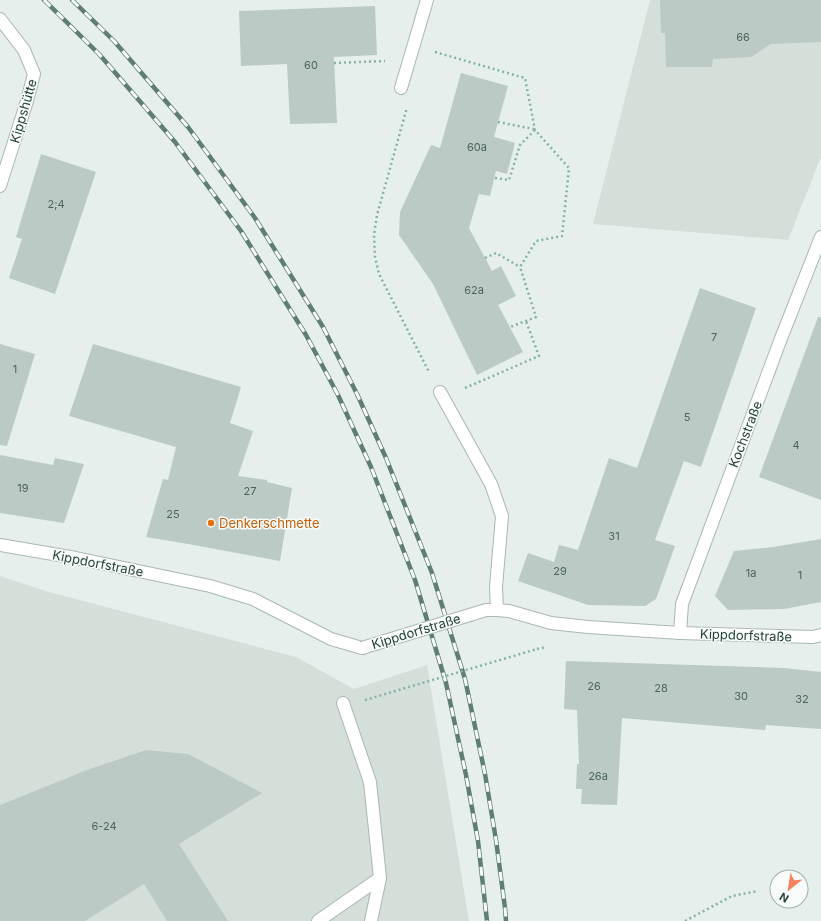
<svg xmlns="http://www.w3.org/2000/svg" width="821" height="921" font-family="Inter,sans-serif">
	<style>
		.built { fill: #d4dfda }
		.building { fill: #bbcac4 }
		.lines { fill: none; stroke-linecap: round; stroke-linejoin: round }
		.minor-casing { stroke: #a8b8b2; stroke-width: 14 }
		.path { stroke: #86b3a5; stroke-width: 2.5; stroke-dasharray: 2 3; stroke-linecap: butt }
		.minor { stroke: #fff; stroke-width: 12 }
		.rail-casing { stroke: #5f7d75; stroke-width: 4.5 }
		.rail { stroke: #f7fbf9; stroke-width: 3; stroke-dasharray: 9; stroke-linecap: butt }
		.minor-bridge-casing { stroke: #a8b8b2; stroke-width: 14; stroke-linecap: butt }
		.path-bridge { stroke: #86b3a5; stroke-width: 2.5; stroke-dasharray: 2 3; stroke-linecap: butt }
		.minor-bridge { stroke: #fff; stroke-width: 12 }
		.food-dot { fill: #e8710a; stroke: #f7fbf9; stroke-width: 1.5 }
		.labels { text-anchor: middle; stroke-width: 3; stroke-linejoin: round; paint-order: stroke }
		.number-label { font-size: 11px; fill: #4a645c }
		.street-label { font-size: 13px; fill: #24423a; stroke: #f7fbf9 }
		.food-label { font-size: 13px; fill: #c56008; stroke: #f7fbf9; text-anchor: start }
	</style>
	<rect width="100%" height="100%" fill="#e6efeb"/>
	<!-- built -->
	<g class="built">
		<path d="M 650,0 L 821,0 L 821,157 L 788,240 L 593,224 Z"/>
		<path d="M 0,576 L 49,592 L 296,657 L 354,689 L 427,665 L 469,921 L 0,921 Z"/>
	</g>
	<!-- building -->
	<g class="building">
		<path d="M 660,0 L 821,0 L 821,42 L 771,44 L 751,57 L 713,59 L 712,67 L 666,67 L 665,33 L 661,33 Z"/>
		<path d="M 375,6 L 377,55 L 334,57 L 337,123 L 290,124 L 287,64 L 241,66 L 239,11 Z"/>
		<path d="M 461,73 L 508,86 L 494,137 L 515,143 L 507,174 L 496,171 L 490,196 L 479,194 L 469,228 L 492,271 L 501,266 L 516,296 L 498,305 L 523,352 L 477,375 L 433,284 L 399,235 L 400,212 L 431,145 L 440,148 Z"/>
		<path d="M 41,154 L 96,172 L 55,294 L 9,278 L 22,239 L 16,237 Z"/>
		<path d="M 700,288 L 756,308 L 701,467 L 684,461 L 655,540 L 675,546 L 656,599 L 645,606 L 588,605 L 518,581 L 528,553 L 554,562 L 559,545 L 578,550 L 609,458 L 637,468 Z"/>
		<path d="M 818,317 L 821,317 L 821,500 L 759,477 Z"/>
		<path d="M 0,344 L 35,354 L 7,446 L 0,445 Z"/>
		<path d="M 93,344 L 241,387 L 230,423 L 253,431 L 238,476 L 267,480 L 267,482 L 292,488 L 280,561 L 188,544 L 146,537 L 163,479 L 168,480 L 176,447 L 69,416 Z"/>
		<path d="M 0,455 L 53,465 L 55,458 L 84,464 L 64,523 L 0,513 Z"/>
		<path d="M 821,539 L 821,602 L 784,609 L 728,610 L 715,596 L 734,551 L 773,547 Z"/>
		<path d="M 566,661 L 784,668 L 821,672 L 821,729 L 766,725 L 765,730 L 622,718 L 617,805 L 581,804 L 582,789 L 576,789 L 577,764 L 579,764 L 577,710 L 564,709 Z"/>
		<path d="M 146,750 L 188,754 L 262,793 L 179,844 L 228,921 L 167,921 L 144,884 L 85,921 L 0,921 L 0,805 L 87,770 Z"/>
	</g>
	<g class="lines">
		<!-- minor casing -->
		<g class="minor-casing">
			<g id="minor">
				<path d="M 0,19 L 24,50 L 34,74 L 27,101 L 0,186"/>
				<path d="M 401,88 L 427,0"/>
				<path d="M 440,392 L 491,484 L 502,516 L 496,587 L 497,610"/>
				<path d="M 0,545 L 76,558 L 210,586 L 253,599 L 331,639 L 362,648"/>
				<path d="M 486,610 L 497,610 L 509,611 L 551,623 L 588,627 L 680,633 L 813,637 L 821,635"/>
				<path d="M 680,633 L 682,604 L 780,341 L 821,237"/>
				<path d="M 318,921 L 380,878 L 370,782 L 343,703"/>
				<path d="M 371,921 L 380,878"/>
			</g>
		</g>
		<!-- path -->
		<g class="path">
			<path d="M 435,52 L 525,78 L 535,130 L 569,168 L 562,236 L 536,241 L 520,267 L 536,317 L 510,327"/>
			<path d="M 334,63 L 385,61"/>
			<path d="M 406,110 L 406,111 L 377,215 L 374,235 L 375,257 L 379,274 L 429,372"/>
			<path d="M 498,122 L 534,129"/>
			<path d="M 495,178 L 509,180 L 520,145 L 535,130"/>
			<path d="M 485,258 L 496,253 L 520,267"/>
			<path d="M 465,388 L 539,356 L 526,321"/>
			<path d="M 537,649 L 546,647"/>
			<path d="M 685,921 L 732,896 L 758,891"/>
		</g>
		<!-- minor -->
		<use href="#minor" class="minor"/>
		<!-- rail casing -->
		<g class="rail-casing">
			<g id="rail">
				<path d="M 44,0 L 99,54 L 175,142 L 241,231 L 306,335 L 338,395 L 371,467 L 415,580 L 446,683 L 466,775 L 478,841 L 487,921"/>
				<path d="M 72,0 L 114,41 L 188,127 L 255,218 L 323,327 L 357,394 L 386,458 L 432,573 L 465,679 L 485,774 L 496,840 L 505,908 L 506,921"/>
			</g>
		</g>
		<!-- rail -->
		<use href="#rail" class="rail"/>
		<!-- minor-bridge casing -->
		<g class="minor-bridge-casing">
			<path id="minor-bridge" d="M 362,648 L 486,610"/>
		</g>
		<!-- path-bridge -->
		<path class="path-bridge" d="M 365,700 L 537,649"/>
		<!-- minor-bridge -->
		<use href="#minor-bridge" class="minor-bridge"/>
	</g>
	<!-- markers -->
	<circle class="food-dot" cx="211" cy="523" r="4"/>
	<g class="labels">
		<!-- number labels -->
		<g class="number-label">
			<text x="743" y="41">66</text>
			<text x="311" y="69">60</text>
			<text x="477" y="151">60a</text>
			<text x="56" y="208">2;4</text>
			<text x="474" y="294">62a</text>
			<text x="714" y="341">7</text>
			<text x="15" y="373">1</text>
			<text x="687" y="421">5</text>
			<text x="796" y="449">4</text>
			<text x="23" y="492">19</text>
			<text x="250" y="495">27</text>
			<text x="173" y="518">25</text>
			<text x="614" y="540">31</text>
			<text x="560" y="575">29</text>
			<text x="751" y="577">1a</text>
			<text x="800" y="579">1</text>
			<text x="594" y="690">26</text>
			<text x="661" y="692">28</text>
			<text x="741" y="700">30</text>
			<text x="802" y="703">32</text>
			<text x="598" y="780">26a</text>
			<text x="104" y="830">6-24</text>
		</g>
		<!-- street labels -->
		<g class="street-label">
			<text transform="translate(23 111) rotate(-74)" y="5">Kippshütte</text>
			<text transform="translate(745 434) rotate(-69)" y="5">Kochstraße</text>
			<text transform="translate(98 563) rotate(11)" y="5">Kippdorfstraße</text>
			<text transform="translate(416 631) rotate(-17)" y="5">Kippdorfstraße</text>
			<text transform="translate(746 635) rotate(2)" y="5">Kippdorfstraße</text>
		</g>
		<!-- food labels -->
		<g class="food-label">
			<text x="219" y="528">Denkerschmette</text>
		</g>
	</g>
	<!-- north arrow -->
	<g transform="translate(789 889) rotate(210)"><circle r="19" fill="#f7fbf9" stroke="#a3b1ad"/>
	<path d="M0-3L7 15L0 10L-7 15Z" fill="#f4845f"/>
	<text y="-6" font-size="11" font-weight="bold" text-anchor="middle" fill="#24423a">N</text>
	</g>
</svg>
